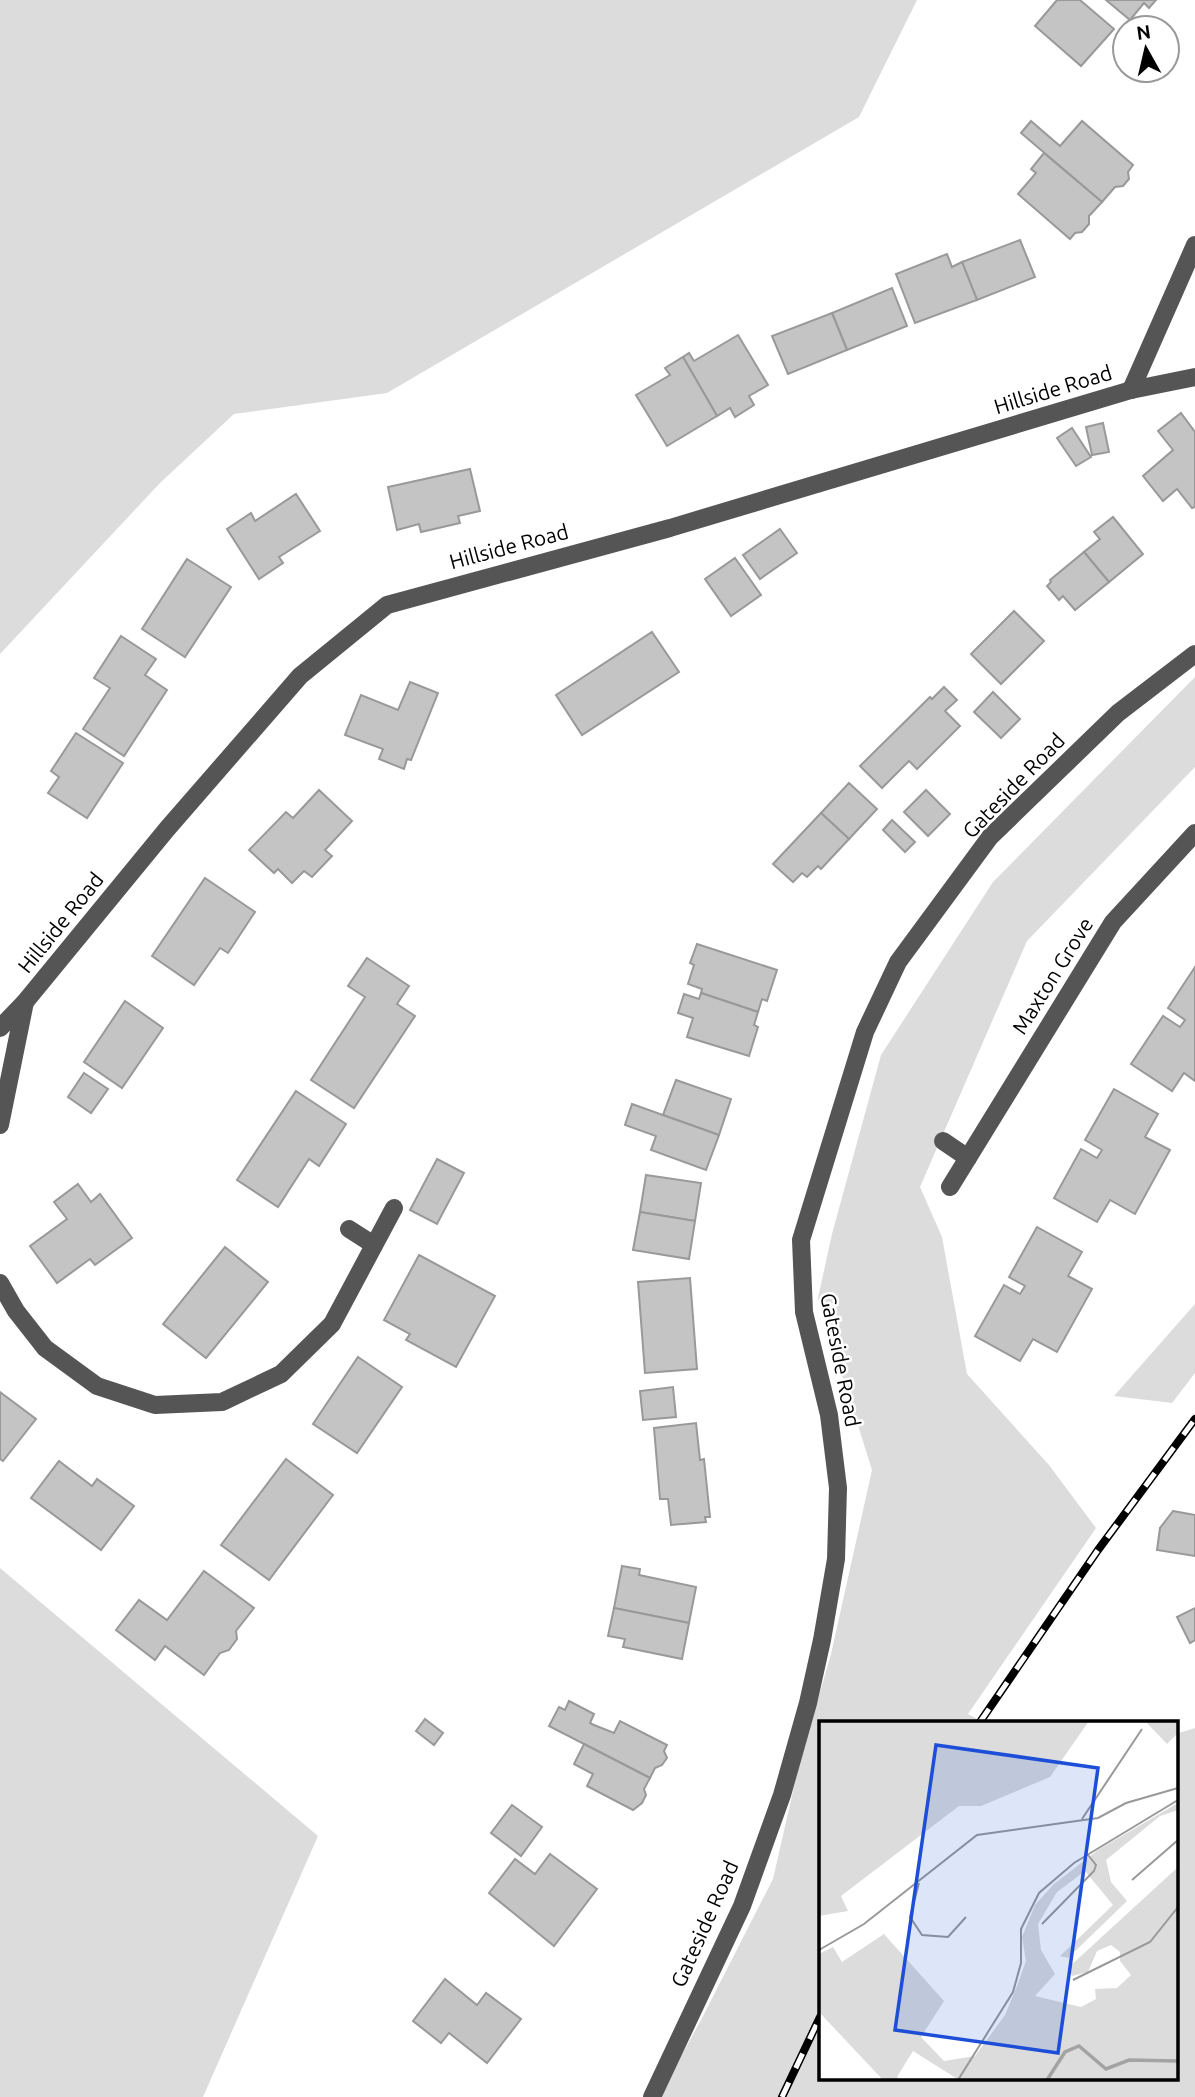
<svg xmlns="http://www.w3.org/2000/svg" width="1195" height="2097" font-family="Ubuntu,sans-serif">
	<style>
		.green { fill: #dcdcdc }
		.building { fill: #c4c4c4; stroke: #999; stroke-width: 2 }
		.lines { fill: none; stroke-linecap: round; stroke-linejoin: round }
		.minor { stroke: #555; stroke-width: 18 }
		.rail-casing { stroke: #000; stroke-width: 8 }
		.rail { stroke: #fff; stroke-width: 5; stroke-dasharray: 16; stroke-linecap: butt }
		.labels { text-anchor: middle; stroke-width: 5; stroke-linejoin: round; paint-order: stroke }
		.street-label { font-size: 21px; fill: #000; stroke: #fff }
		.inset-river { fill: none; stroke: #a3a3a3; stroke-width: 3.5 }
		.inset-road { fill: none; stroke: #999; stroke-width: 2 }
		.view { fill: #1d4ed8; fill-opacity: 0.15; stroke: #1d4ed8; stroke-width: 3.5 }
		.inset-edge { fill: none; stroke: #000; stroke-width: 3.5 }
	</style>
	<rect width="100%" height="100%" fill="#fff"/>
	<!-- green -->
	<g class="green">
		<path d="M 0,0 L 917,0 L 859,117 L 387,393 L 234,414 L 160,483 L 0,654 Z"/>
		<path d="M 1195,677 L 1195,767 L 1027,941 L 920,1187 L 942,1237 L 967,1374 L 1049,1465 L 1096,1528 L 968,1714 L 982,1722 L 820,1722 L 820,2078 L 1176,2078 L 1176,1734 L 1195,1728 L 1195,2097 L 659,2097 L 702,2018 L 773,1879 L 799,1765 L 831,1654 L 872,1470 L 818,1298 L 832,1234 L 881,1055 L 993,882 Z"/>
		<path d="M 1195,1304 L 1195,1373 L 1172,1403 L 1114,1396 Z"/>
		<path d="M 0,1568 L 318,1836 L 203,2097 L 0,2097 Z"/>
	</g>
	<!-- building -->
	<g class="building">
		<path d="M 1057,0 L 1080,0 L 1114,29 L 1081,66 L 1035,26 Z"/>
		<path d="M 1106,0 L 1156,0 L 1149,8 L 1144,3 L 1130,20 Z"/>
		<path d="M 1031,121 L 1060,146 L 1082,121 L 1133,165 L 1128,172 L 1129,179 L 1123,186 L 1115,187 L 1102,202 L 1021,133 Z"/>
		<path d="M 1044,153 L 1102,202 L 1089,216 L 1089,224 L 1082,232 L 1075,233 L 1070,239 L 1018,194 L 1036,173 L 1031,169 Z"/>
		<path d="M 1020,240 L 1035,277 L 977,300 L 962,262 Z"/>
		<path d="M 947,254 L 952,267 L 962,262 L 977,300 L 915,323 L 896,274 Z"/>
		<path d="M 892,288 L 907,326 L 847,350 L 832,313 Z"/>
		<path d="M 832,313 L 847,350 L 788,374 L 772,336 Z"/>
		<path d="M 738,335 L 768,385 L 749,396 L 754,405 L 735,417 L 730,408 L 717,416 L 683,357 L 689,353 L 694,361 Z"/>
		<path d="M 683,357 L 717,416 L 667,446 L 636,395 L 670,375 L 665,368 Z"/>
		<path d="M 1181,413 L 1195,432 L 1195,507 L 1192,508 L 1177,489 L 1163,501 L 1143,476 L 1173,450 L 1158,431 Z"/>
		<path d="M 1103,423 L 1109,452 L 1092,455 L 1086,427 Z"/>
		<path d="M 1072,428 L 1091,457 L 1076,466 L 1057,438 Z"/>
		<path d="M 470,469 L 480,511 L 458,516 L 460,523 L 421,532 L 419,524 L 397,530 L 388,487 Z"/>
		<path d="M 296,494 L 320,531 L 279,557 L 283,563 L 259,579 L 227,529 L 251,513 L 255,521 Z"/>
		<path d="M 1113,517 L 1143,554 L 1109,582 L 1084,552 L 1100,539 L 1094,532 Z"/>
		<path d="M 780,529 L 797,553 L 760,579 L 743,555 Z"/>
		<path d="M 1084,552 L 1109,582 L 1075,610 L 1063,596 L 1059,600 L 1047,586 L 1051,582 L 1050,580 Z"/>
		<path d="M 735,558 L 761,595 L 731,616 L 705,579 Z"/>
		<path d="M 187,559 L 231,587 L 185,657 L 142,629 Z"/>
		<path d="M 1014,611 L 1044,641 L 1001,684 L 971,654 Z"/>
		<path d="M 652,632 L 679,672 L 582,735 L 556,695 Z"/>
		<path d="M 121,636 L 156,659 L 145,675 L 167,690 L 124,756 L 83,729 L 110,688 L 94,678 Z"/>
		<path d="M 410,682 L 438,693 L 411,760 L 407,759 L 404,769 L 379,759 L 383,749 L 345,735 L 361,695 L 398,710 Z"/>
		<path d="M 944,687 L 957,700 L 945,711 L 960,726 L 917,769 L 909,761 L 882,788 L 860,766 L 930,697 L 932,699 Z"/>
		<path d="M 993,692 L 1020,719 L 1001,738 L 974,712 Z"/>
		<path d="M 76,733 L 123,763 L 87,818 L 48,793 L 59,777 L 51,771 Z"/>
		<path d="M 849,783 L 877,809 L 849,839 L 821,813 Z"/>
		<path d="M 319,790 L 352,821 L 325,850 L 332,856 L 312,877 L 304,871 L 292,883 L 278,869 L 274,873 L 249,850 L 286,812 L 293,818 Z"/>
		<path d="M 926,790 L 950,814 L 928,836 L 904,812 Z"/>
		<path d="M 821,813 L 849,839 L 821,869 L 818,866 L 807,877 L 802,873 L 793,882 L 773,864 Z"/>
		<path d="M 892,820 L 915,842 L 905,852 L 883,830 Z"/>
		<path d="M 205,878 L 255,912 L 228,953 L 220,948 L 194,985 L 152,956 Z"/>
		<path d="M 697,944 L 777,970 L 767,1001 L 762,999 L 758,1012 L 701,993 L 702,989 L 688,984 L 694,965 L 690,963 Z"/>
		<path d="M 367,958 L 409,986 L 397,1004 L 415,1016 L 354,1108 L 311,1080 L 365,997 L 348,986 Z"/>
		<path d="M 1195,967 L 1195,1081 L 1184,1073 L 1172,1091 L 1131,1064 L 1163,1016 L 1180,1027 L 1185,1020 L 1168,1008 Z"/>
		<path d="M 701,993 L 758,1012 L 754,1025 L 758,1027 L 749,1056 L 687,1037 L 693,1018 L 678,1013 L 684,994 L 699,999 Z"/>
		<path d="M 125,1001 L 163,1028 L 122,1088 L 84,1062 Z"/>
		<path d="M 84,1073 L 108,1089 L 91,1113 L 68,1097 Z"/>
		<path d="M 676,1080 L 731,1099 L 719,1135 L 663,1115 Z"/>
		<path d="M 1114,1089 L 1158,1114 L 1145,1137 L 1170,1150 L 1135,1214 L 1110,1200 L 1097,1222 L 1054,1198 L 1081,1149 L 1097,1158 L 1102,1150 L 1085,1140 Z"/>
		<path d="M 296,1091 L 346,1124 L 319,1166 L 309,1159 L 278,1207 L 237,1180 Z"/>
		<path d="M 632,1104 L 719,1135 L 706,1170 L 651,1150 L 656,1136 L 625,1125 Z"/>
		<path d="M 437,1159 L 464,1173 L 437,1224 L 410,1210 Z"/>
		<path d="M 646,1175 L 701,1183 L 695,1221 L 640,1212 Z"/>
		<path d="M 78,1184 L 91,1202 L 100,1194 L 132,1238 L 95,1265 L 90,1259 L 57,1283 L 30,1246 L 67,1219 L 54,1202 Z"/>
		<path d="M 640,1212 L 695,1221 L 689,1259 L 633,1250 Z"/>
		<path d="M 1037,1227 L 1082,1252 L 1068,1276 L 1092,1289 L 1057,1352 L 1033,1339 L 1020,1361 L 975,1336 L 1004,1285 L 1020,1294 L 1025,1286 L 1009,1277 Z"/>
		<path d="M 225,1247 L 268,1282 L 206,1358 L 163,1324 Z"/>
		<path d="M 419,1255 L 495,1296 L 456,1367 L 406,1340 L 410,1334 L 384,1320 Z"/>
		<path d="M 690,1278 L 697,1369 L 645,1373 L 638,1282 Z"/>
		<path d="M 358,1357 L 402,1387 L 357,1453 L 313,1424 Z"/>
		<path d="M 673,1387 L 676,1417 L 643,1420 L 640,1391 Z"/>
		<path d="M 0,1392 L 36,1419 L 3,1461 L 0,1459 Z"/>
		<path d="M 696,1423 L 700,1460 L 704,1459 L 710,1517 L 705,1517 L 706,1522 L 671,1525 L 668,1499 L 660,1499 L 654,1428 Z"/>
		<path d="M 286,1459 L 333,1495 L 269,1580 L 221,1545 Z"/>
		<path d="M 59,1461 L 92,1486 L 97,1479 L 134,1506 L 101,1550 L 31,1498 Z"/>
		<path d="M 1173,1511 L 1195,1515 L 1195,1556 L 1157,1550 L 1160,1528 Z"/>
		<path d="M 622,1566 L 640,1569 L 639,1575 L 696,1587 L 689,1623 L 614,1608 Z"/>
		<path d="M 204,1571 L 254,1608 L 236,1631 L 237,1639 L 229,1650 L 220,1653 L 204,1675 L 165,1646 L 155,1660 L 116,1630 L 139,1600 L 167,1620 Z"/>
		<path d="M 614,1608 L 689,1623 L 682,1659 L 623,1647 L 625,1639 L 608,1636 Z"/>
		<path d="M 1195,1608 L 1195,1640 L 1190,1643 L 1177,1617 Z"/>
		<path d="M 569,1701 L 594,1714 L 590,1723 L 594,1725 L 614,1733 L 620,1721 L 667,1745 L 664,1751 L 667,1758 L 662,1765 L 655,1768 L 650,1778 L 549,1726 L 559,1707 L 565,1710 Z"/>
		<path d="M 425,1719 L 443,1733 L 434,1745 L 416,1731 Z"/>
		<path d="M 584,1744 L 650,1778 L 644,1789 L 646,1795 L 642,1803 L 633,1810 L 587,1786 L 593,1774 L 574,1764 Z"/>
		<path d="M 512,1805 L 542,1827 L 521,1856 L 491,1833 Z"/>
		<path d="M 550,1854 L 597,1889 L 554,1946 L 489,1893 L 515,1859 L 535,1874 Z"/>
		<path d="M 445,1979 L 477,2005 L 486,1993 L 521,2019 L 487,2063 L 449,2033 L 441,2043 L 413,2021 Z"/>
	</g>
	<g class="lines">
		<!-- minor -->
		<g class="minor">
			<path d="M 1131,390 L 1195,245"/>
			<path d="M 0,1028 L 25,1002 L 167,829 L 300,676 L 387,605 L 670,528 L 1131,390 L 1195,377"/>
			<path d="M 0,1125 L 25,1002"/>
			<path d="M 943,1141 L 968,1158"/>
			<path d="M 950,1187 L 1113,922 L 1195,833"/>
			<path d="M 349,1229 L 374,1245"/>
			<path d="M 0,1283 L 16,1311 L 45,1348 L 97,1386 L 155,1405 L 222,1402 L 281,1374 L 332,1324 L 394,1208"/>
			<path d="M 652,2097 L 742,1906 L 782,1795 L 808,1703 L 822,1640 L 836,1559 L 838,1488 L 829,1415 L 804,1312 L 801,1240 L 865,1032 L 898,962 L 990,837 L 1118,713 L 1195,654"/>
		</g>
		<!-- rail casing -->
		<g class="rail-casing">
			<g id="rail">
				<path d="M 980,1722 L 1098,1550 L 1195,1419"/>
				<path d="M 782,2097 L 820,2017"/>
			</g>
		</g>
		<!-- rail -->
		<use href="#rail" class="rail"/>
	</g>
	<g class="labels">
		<!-- street labels -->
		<g class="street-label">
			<text transform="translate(1053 390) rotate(-17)" y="7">Hillside Road</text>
			<text transform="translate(509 547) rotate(-15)" y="7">Hillside Road</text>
			<text transform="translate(1014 786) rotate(-46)" y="7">Gateside Road</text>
			<text transform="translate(61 923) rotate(-51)" y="7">Hillside Road</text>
			<text transform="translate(1053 976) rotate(-58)" y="7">Maxton Grove</text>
			<text transform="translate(840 1360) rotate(79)" y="7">Gateside Road</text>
			<text transform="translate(705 1924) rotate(-66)" y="7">Gateside Road</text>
		</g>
	</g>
	<!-- overview -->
	<g transform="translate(819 1721)">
		<rect width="359" height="359" fill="#fff"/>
		<path d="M 0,0 L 270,0 L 231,56 L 162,85 L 140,85 L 22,175 L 29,190 L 0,195 ZM 326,0 L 359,0 L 359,12 L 348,23 ZM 359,82 L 359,89 L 341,95 L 287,139 L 292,161 L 308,180 L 249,237 L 241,235 L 294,184 L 266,150 L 238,171 L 219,203 L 222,229 L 236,253 L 216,275 L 262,286 L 277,278 L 276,268 L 298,267 L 312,254 L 301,240 L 301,231 L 292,224 L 278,230 L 269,251 L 253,255 L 250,246 L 359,146 L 359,359 L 140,359 L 94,330 L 78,356 L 81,359 L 64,359 L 0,291 L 0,233 L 14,226 L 23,241 L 65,213 L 125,280 L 102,316 L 125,340 L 156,335 L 186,294 L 198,265 L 207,240 L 203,216 L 216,184 L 235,163 L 279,129 Z" fill="#dcdcdc"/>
		<path class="inset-river" d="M 228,359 L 246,331 L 260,325 L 287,348 L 310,339 L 359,340"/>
		<path class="inset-road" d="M 263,98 L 323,8M 313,159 L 359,119M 100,162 L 91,196 L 103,214 L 129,216 L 147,196M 223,203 L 275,150 L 277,144 L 269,134M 0,229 L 45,203 L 158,114 L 279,97 L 307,82 L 359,67M 254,259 L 331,221 L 359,186M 139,359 L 194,271 L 202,242 L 202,208 L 220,172 L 255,142 L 359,79"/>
		<path class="view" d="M 117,24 L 279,47 L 239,332 L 76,309 Z"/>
		<rect width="359" height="359" class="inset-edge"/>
	</g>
	<!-- north arrow -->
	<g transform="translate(1146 49) rotate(352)"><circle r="33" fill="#ffffff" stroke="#999999" stroke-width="2"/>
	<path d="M0-5L12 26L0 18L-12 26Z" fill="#000000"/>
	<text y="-10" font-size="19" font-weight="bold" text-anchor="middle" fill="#000000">N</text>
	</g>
</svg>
